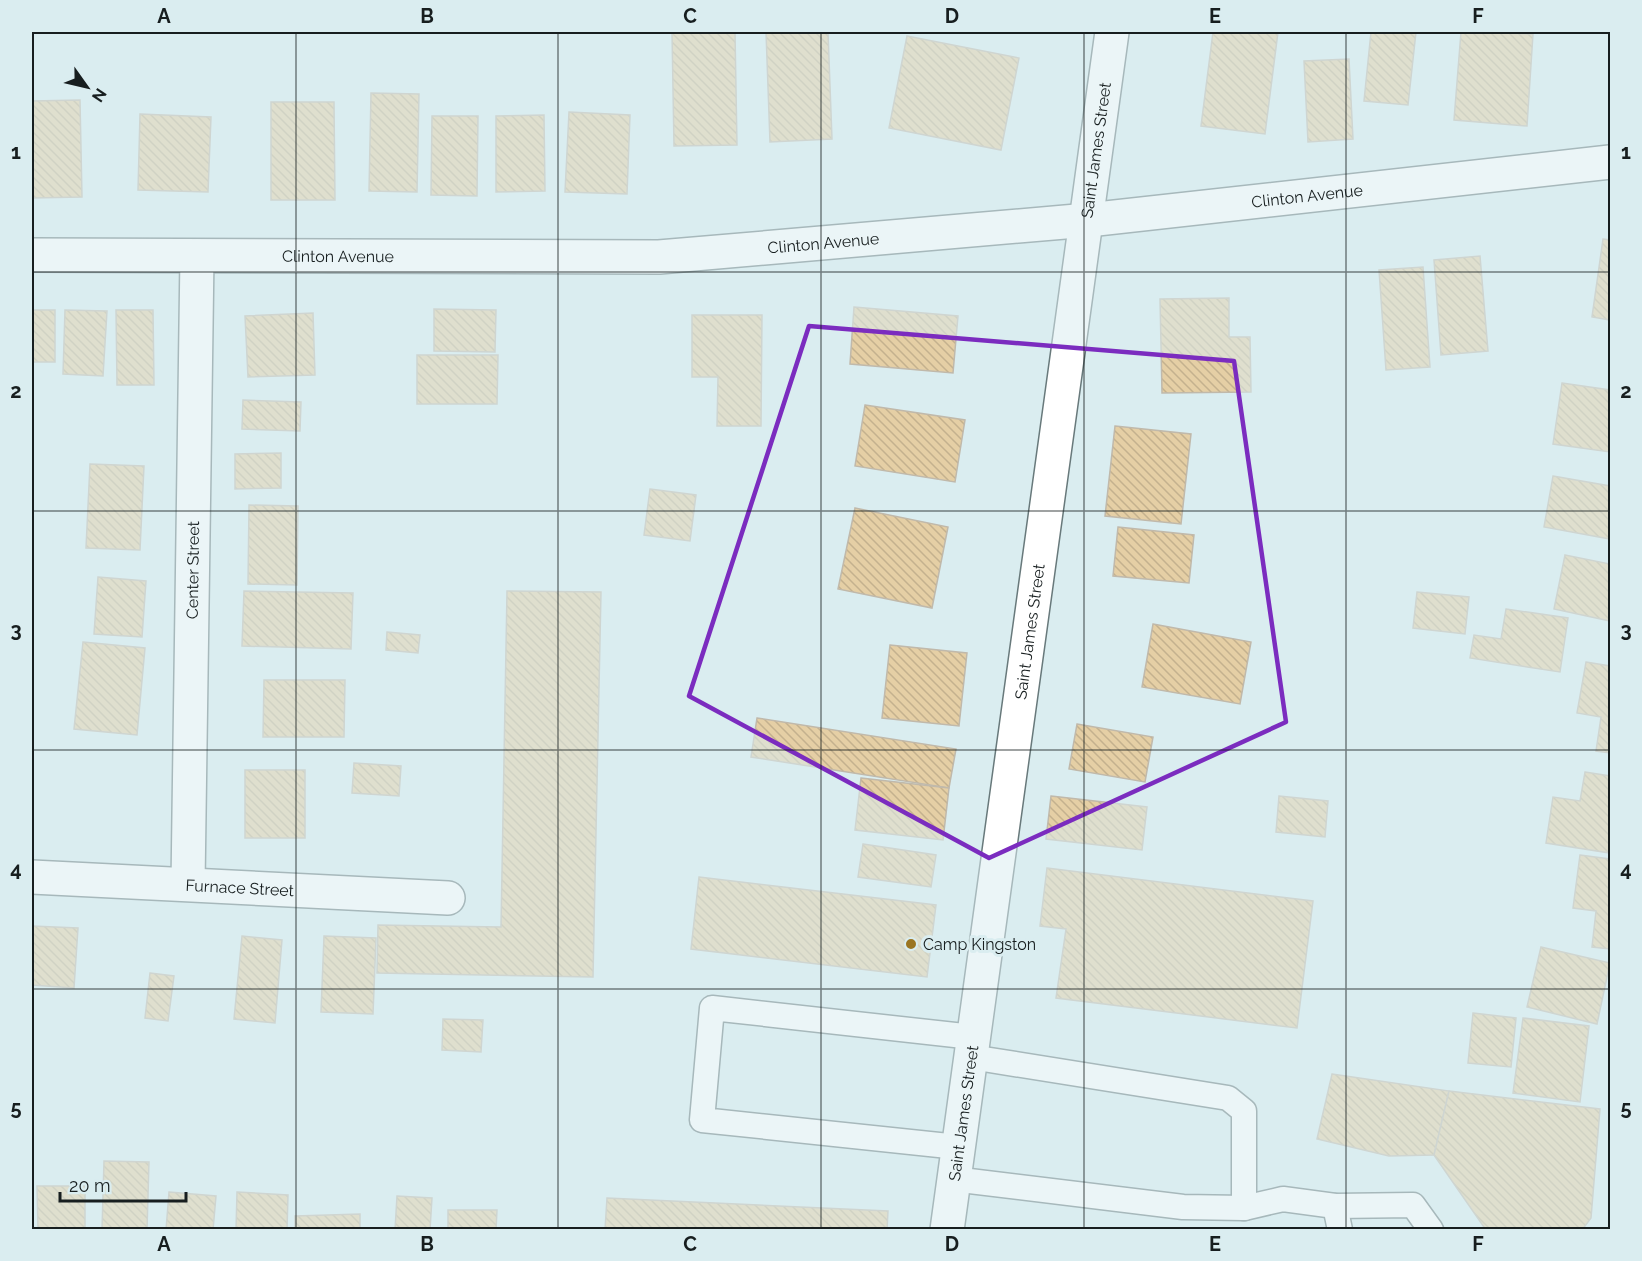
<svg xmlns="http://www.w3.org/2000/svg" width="1642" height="1261" font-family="Raleway,sans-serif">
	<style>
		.building { fill: url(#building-back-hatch); stroke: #c0b9ab; stroke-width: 1.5 }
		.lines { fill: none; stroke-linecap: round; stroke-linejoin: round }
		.service-casing { stroke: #68797b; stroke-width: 27 }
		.minor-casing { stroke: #68797b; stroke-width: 36 }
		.service { stroke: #fff; stroke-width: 24 }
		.minor { stroke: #fff; stroke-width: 33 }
		.marked { fill: none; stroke: #7b2cbf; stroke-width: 4.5; stroke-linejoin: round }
		.grid { fill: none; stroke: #171e1f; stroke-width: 1.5; stroke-opacity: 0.55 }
		.poi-dot { fill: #9b7521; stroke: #daedf0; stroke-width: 2 }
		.labels { text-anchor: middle; stroke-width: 6; stroke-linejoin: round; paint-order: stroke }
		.street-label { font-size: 16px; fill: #171e1f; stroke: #daedf0 }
		.poi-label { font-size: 16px; fill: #171e1f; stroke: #daedf0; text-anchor: start }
		.neatline { fill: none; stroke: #171e1f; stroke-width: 2 }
		.grid-label { font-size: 20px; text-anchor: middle; font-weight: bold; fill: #171e1f }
	</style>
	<defs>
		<pattern id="building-back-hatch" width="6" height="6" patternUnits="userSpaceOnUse" patternTransform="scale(1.5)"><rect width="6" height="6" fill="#e5cfa5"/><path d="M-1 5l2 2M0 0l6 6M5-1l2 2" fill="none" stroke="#c4b18e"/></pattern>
	</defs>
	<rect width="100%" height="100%" fill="#daedf0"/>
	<!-- building -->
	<g class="building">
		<path d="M 672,32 L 735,32 L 737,145 L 674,146 Z"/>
		<path d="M 766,32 L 828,32 L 832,139 L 770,142 Z"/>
		<path d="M 1213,32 L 1278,32 L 1265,134 L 1201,126 Z"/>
		<path d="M 1371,32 L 1416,32 L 1408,105 L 1364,101 Z"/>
		<path d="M 1461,32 L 1533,34 L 1527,126 L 1454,120 Z"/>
		<path d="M 907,36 L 1019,58 L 1001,150 L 889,128 Z"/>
		<path d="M 1349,59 L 1353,139 L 1308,142 L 1304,61 Z"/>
		<path d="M 371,93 L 419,94 L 417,192 L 369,191 Z"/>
		<path d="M 80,100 L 82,197 L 32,198 L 32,101 Z"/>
		<path d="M 271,102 L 334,102 L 335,200 L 271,200 Z"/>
		<path d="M 569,112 L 630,115 L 627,194 L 565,192 Z"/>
		<path d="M 140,114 L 211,117 L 208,192 L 138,190 Z"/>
		<path d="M 544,115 L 545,191 L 496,192 L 496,116 Z"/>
		<path d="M 432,116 L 478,116 L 477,196 L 431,195 Z"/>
		<path d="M 1603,239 L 1610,240 L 1610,320 L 1592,317 Z"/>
		<path d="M 1480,256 L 1488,351 L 1441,355 L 1434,260 Z"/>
		<path d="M 1423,267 L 1430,367 L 1386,370 L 1379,270 Z"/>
		<path d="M 1229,298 L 1229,337 L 1250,337 L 1251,392 L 1162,393 L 1160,299 Z"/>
		<path d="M 854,307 L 958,316 L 953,373 L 850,364 Z"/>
		<path d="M 434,309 L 496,310 L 495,352 L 434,351 Z"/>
		<rect x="32" y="310" width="23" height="52"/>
		<path d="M 65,310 L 107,311 L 103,376 L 63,374 Z"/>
		<path d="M 116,310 L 153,310 L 154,385 L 117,385 Z"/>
		<path d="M 313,313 L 315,375 L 248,377 L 245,316 Z"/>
		<path d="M 692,315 L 762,315 L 761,426 L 717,426 L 718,377 L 692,377 Z"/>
		<path d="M 417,355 L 498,355 L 497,404 L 417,404 Z"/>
		<path d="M 1562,383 L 1610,390 L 1610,452 L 1553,444 Z"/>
		<path d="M 243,400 L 301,402 L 300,431 L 242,429 Z"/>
		<path d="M 865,405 L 965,420 L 955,482 L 855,466 Z"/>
		<path d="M 1115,426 L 1191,434 L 1181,524 L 1105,516 Z"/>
		<path d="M 281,453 L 281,488 L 235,489 L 235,454 Z"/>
		<path d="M 90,464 L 144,466 L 140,550 L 86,548 Z"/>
		<path d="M 1553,476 L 1610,486 L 1610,539 L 1544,527 Z"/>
		<path d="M 650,489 L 696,495 L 690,541 L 644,535 Z"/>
		<path d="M 249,505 L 298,506 L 297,585 L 248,584 Z"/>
		<path d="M 855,508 L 948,527 L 932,608 L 838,589 Z"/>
		<path d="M 1118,527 L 1194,535 L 1189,583 L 1113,576 Z"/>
		<path d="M 1565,555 L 1610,564 L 1610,621 L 1554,609 Z"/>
		<path d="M 98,577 L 146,581 L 142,637 L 94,634 Z"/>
		<path d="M 244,591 L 353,593 L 351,649 L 242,646 Z"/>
		<path d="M 507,591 L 601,592 L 593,977 L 377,973 L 378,925 L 501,927 Z"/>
		<path d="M 1417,592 L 1469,597 L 1465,634 L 1413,628 Z"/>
		<path d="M 1506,609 L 1568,618 L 1560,672 L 1470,658 L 1474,635 L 1501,639 Z"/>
		<path d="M 1153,624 L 1251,642 L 1240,704 L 1142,687 Z"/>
		<path d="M 387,632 L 420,635 L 418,653 L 386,650 Z"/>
		<path d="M 83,642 L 145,648 L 137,735 L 74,729 Z"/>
		<path d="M 890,645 L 967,653 L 959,726 L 882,718 Z"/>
		<path d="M 1586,662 L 1610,666 L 1610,753 L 1596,751 L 1601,717 L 1577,713 Z"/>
		<path d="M 264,680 L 345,680 L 344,737 L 263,737 Z"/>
		<path d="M 757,718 L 956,749 L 949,788 L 751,757 Z"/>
		<path d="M 1077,724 L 1153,737 L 1145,782 L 1069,769 Z"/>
		<path d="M 354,763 L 401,766 L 399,796 L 352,793 Z"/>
		<rect x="245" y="770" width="60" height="68"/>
		<path d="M 1585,772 L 1610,776 L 1610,853 L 1546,843 L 1553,797 L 1580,801 Z"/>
		<path d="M 861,778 L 949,788 L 943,840 L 855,830 Z"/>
		<path d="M 1051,796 L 1147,807 L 1142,850 L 1046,839 Z"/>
		<path d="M 1279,796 L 1328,801 L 1325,837 L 1276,832 Z"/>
		<path d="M 863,844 L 936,855 L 931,887 L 858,877 Z"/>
		<path d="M 1580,855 L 1610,859 L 1610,949 L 1592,947 L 1596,911 L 1573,908 Z"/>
		<path d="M 1047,868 L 1313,901 L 1297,1028 L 1056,998 L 1066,929 L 1040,926 Z"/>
		<path d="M 699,877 L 936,905 L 927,977 L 691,949 Z"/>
		<path d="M 32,926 L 78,928 L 74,988 L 32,985 Z"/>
		<path d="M 242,936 L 282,940 L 275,1023 L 234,1019 Z"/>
		<path d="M 324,936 L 376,938 L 373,1014 L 321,1012 Z"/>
		<path d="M 1541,947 L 1610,963 L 1597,1024 L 1527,1007 Z"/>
		<path d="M 150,973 L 174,976 L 168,1021 L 145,1018 Z"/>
		<path d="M 1473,1013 L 1516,1018 L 1511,1067 L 1468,1063 Z"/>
		<path d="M 1523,1018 L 1589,1026 L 1580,1102 L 1513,1093 Z"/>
		<path d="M 443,1019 L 483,1020 L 481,1052 L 442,1050 Z"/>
		<path d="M 1332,1074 L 1449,1091 L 1434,1155 L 1389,1156 L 1317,1139 Z"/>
		<path d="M 1449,1091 L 1600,1109 L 1591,1218 L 1582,1230 L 1486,1230 L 1434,1155 Z"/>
		<path d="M 104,1161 L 149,1162 L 147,1230 L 102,1230 Z"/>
		<path d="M 37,1186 L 85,1186 L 85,1230 L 38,1230 Z"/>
		<path d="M 169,1192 L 216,1196 L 213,1230 L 166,1230 Z"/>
		<path d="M 237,1192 L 288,1195 L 287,1230 L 236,1230 Z"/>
		<path d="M 397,1196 L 432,1198 L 430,1230 L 395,1230 Z"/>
		<path d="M 607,1198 L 888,1211 L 887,1230 L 605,1230 Z"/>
		<path d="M 448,1210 L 497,1210 L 496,1230 L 448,1230 Z"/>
		<path d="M 360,1214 L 360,1230 L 295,1230 L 295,1216 Z"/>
	</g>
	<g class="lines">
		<!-- service casing -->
		<g class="service-casing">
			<g id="service">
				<path d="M 971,1057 L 1228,1098 L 1244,1111 L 1244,1208"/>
				<path d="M 958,1147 L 702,1120 L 712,1008 L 973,1037"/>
				<path d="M 953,1179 L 1183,1207 L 1244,1208 L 1283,1199 L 1335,1206 L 1413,1205 L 1431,1230"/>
				<path d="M 1335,1206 L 1340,1230"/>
			</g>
		</g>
		<!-- minor casing -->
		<g class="minor-casing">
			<g id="minor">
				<path id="s1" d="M 32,255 L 659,257 L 1088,220 L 1610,162"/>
				<path id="s2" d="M 32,877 L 448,898"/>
				<path id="s3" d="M 188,884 L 197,256"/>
				<path id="s4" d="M 947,1230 L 1112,32"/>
			</g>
		</g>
		<!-- service -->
		<use href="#service" class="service"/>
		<!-- minor -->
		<use href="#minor" class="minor"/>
	</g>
	<!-- marked area -->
	<path d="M0 0H1642V1261H0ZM 809,326 L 1234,361 L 1286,722 L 989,858 L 689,696 Z" fill="#daedf0" fill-opacity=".55" fill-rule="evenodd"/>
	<path class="marked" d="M 809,326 L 1234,361 L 1286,722 L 989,858 L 689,696 Z"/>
	<!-- grid -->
	<path class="grid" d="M 296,32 L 296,1230M 558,32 L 558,1230M 821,32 L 821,1230M 1084,32 L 1084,1230M 1346,32 L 1346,1230M 32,272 L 1610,272M 32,511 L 1610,511M 32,750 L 1610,750M 32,989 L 1610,989"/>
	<!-- markers -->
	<circle class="poi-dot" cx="911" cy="944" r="6"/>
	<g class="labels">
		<!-- street labels -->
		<g class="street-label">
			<text dy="6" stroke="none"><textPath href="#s4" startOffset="1090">Saint James Street</textPath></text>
			<text dy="6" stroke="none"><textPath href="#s1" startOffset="1278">Clinton Avenue</textPath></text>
			<text dy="6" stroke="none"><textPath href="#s1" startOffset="792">Clinton Avenue</textPath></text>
			<text dy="6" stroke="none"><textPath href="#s1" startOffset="306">Clinton Avenue</textPath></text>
			<text dy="6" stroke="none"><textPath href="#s3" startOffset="314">Center Street</textPath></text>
			<text dy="6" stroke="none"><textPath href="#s4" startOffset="604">Saint James Street</textPath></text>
			<text dy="6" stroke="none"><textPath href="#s2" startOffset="208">Furnace Street</textPath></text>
			<text dy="6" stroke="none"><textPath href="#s4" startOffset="118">Saint James Street</textPath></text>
		</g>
		<!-- poi labels -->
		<g class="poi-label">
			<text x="923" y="950">Camp Kingston</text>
		</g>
	</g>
	<!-- border -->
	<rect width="1642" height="1261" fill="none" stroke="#daedf0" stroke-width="66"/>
	<!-- north arrow -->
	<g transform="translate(87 87) rotate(124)" stroke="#daedf0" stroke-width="4.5" paint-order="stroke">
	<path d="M0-4.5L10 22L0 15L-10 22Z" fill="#171e1f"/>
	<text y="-9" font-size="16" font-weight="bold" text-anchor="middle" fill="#171e1f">N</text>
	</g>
	<!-- scale -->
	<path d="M60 1192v9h126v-9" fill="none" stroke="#171e1f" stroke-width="3"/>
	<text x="69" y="1192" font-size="18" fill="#171e1f" stroke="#daedf0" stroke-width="4.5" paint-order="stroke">20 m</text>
	<rect x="33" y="33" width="1576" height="1195" class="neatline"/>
	<g class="grid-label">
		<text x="164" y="23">A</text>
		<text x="427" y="23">B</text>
		<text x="690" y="23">C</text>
		<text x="952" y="23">D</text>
		<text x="1215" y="23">E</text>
		<text x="1478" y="23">F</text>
		<text x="16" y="159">1</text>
		<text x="1626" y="159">1</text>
		<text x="16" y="398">2</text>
		<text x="1626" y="398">2</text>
		<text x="16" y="637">3</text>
		<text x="1626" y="637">3</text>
		<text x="16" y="876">4</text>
		<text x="1626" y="876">4</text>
		<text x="16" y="1115">5</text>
		<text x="1626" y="1115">5</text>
		<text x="164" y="1251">A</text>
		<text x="427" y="1251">B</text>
		<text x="690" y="1251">C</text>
		<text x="952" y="1251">D</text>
		<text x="1215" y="1251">E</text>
		<text x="1478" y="1251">F</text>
	</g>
</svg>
